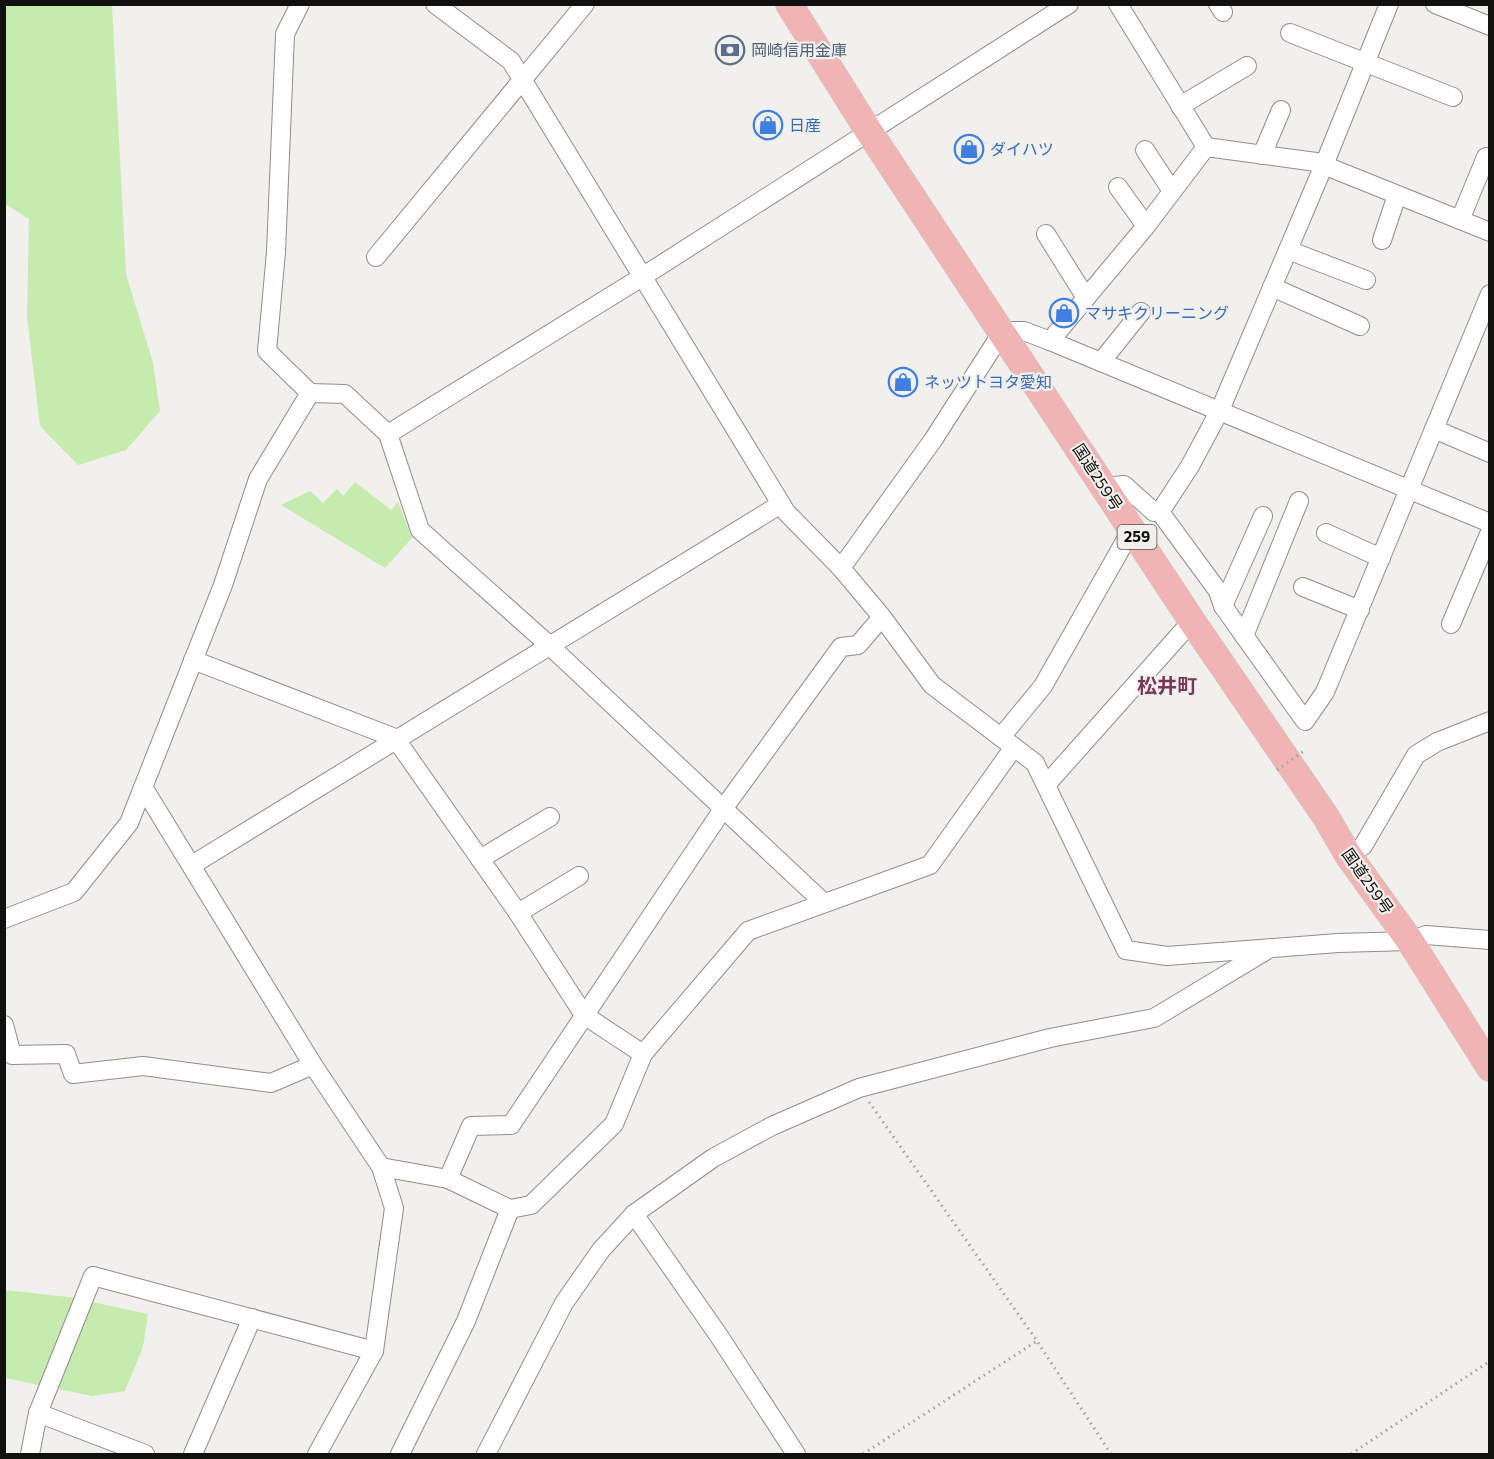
<svg xmlns="http://www.w3.org/2000/svg" width="1494" height="1459" font-family="Commissioner,'Noto Sans JP',sans-serif">
	<style>
		.green { fill: #c6ebae }
		.lines { fill: none; stroke-linecap: round; stroke-linejoin: round }
		.minor-casing { stroke: #8f8e8a; stroke-width: 20 }
		.highway-casing { stroke: #cacaca; stroke-width: 28 }
		.path { stroke: #a2a19e; stroke-width: 3; stroke-dasharray: 1.5 4.5; stroke-linecap: butt }
		.minor { stroke: #fff; stroke-width: 18 }
		.highway { stroke: #f1b4b5; stroke-width: 27 }
		.path-bridge { stroke: #a2a19e; stroke-width: 3; stroke-dasharray: 1.5 4.5; stroke-linecap: butt }
		.labels { text-anchor: middle; stroke-width: 4.5; stroke-linejoin: round; paint-order: stroke }
		.shield { fill: #f1f0ec; stroke: #545351; stroke-width: 1.5 }
		.shield-label { font-size: 15px; font-weight: bold; fill: #10100f }
		.service-label { font-size: 16px; fill: #4e5e75; stroke: #f1f0ec; text-anchor: start }
		.shop-label { font-size: 16px; fill: #366cbe; stroke: #f1f0ec; text-anchor: start }
		.street-label { font-size: 16px; fill: #10100f; stroke: #f1f0ec }
		.quarter-label { font-size: 20px; font-weight: bold; fill: #78375a; stroke: #f1f0ec }
	</style>
	<rect width="100%" height="100%" fill="#f1f0ec"/>
	<!-- green -->
	<g class="green">
		<path d="M 5,4 L 112,5 L 126,274 L 153,363 L 160,411 L 126,450 L 78,465 L 40,426 L 27,317 L 29,219 L 5,204 Z"/>
		<path d="M 355,482 L 391,510 L 398,502 L 412,538 L 385,568 L 281,505 L 310,491 L 323,503 L 337,489 L 343,496 Z"/>
		<path d="M 4,1290 L 69,1297 L 148,1314 L 143,1347 L 125,1391 L 92,1396 L 5,1378 Z"/>
	</g>
	<g class="lines">
		<!-- minor casing -->
		<g class="minor-casing">
			<g id="minor">
				<path d="M 435,4 L 511,61 L 786,512 L 841,568 L 882,617 L 932,685 L 1035,763 L 1126,950 L 1167,956 L 1338,943 L 1410,941 L 1426,935 L 1490,940"/>
				<path d="M 1118,4 L 1206,147 L 1316,162 L 1490,232"/>
				<path d="M 1218,4 L 1223,12"/>
				<path d="M 1435,4 L 1490,26"/>
				<path d="M 1290,33 L 1453,97"/>
				<path d="M 1180,106 L 1247,66"/>
				<path d="M 1145,150 L 1172,191"/>
				<path d="M 1262,155 L 1281,110"/>
				<path d="M 1118,187 L 1146,226"/>
				<path d="M 1460,220 L 1486,157"/>
				<path d="M 1046,234 L 1086,298"/>
				<path d="M 1382,240 L 1397,195"/>
				<path d="M 1288,250 L 1366,280"/>
				<path d="M 376,257 L 585,4"/>
				<path d="M 1272,287 L 1360,326"/>
				<path d="M 1050,341 L 1146,226 L 1206,147"/>
				<path d="M 1101,362 L 1141,312"/>
				<path d="M 310,393 L 345,394 L 388,434 L 420,530 L 550,646 L 824,903"/>
				<path d="M 1434,429 L 1490,453"/>
				<path d="M 388,434 L 642,277 L 1069,4"/>
				<path d="M 1105,487 L 1124,485 L 1154,512 L 1160,512 L 1190,466 L 1220,410 L 1324,165 L 1389,4"/>
				<path d="M 1160,512 L 1218,591 L 1223,606 L 1305,721 L 1325,692 L 1490,294"/>
				<path d="M 1326,533 L 1381,558"/>
				<path d="M 841,568 L 933,440 L 1003,331 L 1024,331 L 1050,341 L 1490,523"/>
				<path d="M 1303,587 L 1360,610"/>
				<path d="M 1223,606 L 1263,516"/>
				<path d="M 1451,624 L 1490,532"/>
				<path d="M 1244,636 L 1299,501"/>
				<path d="M 193,660 L 395,738 L 518,913 L 584,1015 L 643,1054"/>
				<path d="M 1001,737 L 1043,686 L 1132,529"/>
				<path d="M 1046,785 L 1192,621"/>
				<path d="M 143,787 L 313,1065 L 381,1167 L 394,1208 L 374,1351 L 317,1454"/>
				<path d="M 1348,855 L 1363,846 L 1416,755 L 1437,742 L 1490,721"/>
				<path d="M 480,859 L 550,817"/>
				<path d="M 192,865 L 781,504"/>
				<path d="M 518,913 L 579,876"/>
				<path d="M 4,919 L 74,892 L 129,823 L 223,585 L 258,479 L 310,393 L 267,351 L 276,252 L 285,34 L 300,4"/>
				<path d="M 4,1025 L 12,1055 L 66,1054 L 73,1074 L 143,1066 L 271,1083 L 313,1065"/>
				<path d="M 381,1167 L 448,1179 L 510,1209 L 531,1205 L 614,1124 L 643,1054 L 748,931 L 930,865 L 1014,747"/>
				<path d="M 448,1179 L 471,1126 L 511,1125 L 723,809 L 841,647 L 858,645 L 882,617"/>
				<path d="M 634,1214 L 719,1336 L 796,1454"/>
				<path d="M 38,1413 L 145,1454"/>
				<path d="M 30,1454 L 38,1413 L 93,1276 L 374,1351"/>
				<path d="M 193,1454 L 252,1318"/>
				<path d="M 400,1454 L 466,1321 L 510,1209"/>
				<path d="M 486,1454 L 564,1303 L 601,1250 L 634,1214 L 713,1158 L 772,1126 L 859,1088 L 1050,1038 L 1154,1018 L 1267,950"/>
			</g>
		</g>
		<!-- highway casing -->
		<g class="highway-casing">
			<path id="highway" d="M 789,4 L 868,130 L 1192,621 L 1326,817 L 1348,855 L 1410,941 L 1490,1068"/>
		</g>
		<!-- path -->
		<g class="path">
			<path d="M 869,1102 L 1037,1341 L 1111,1454"/>
			<path d="M 863,1454 L 1037,1341"/>
			<path d="M 1351,1454 L 1490,1361"/>
		</g>
		<!-- minor -->
		<use href="#minor" class="minor"/>
		<!-- highway -->
		<use href="#highway" class="highway"/>
		<!-- path-bridge -->
		<path class="path-bridge" d="M 1277,770 L 1304,751"/>
	</g>
	<!-- icons -->
	<defs>
		<g id="bank-ring" transform="scale(1.5)"><circle r="9.5" fill="#f1f0ec" stroke="#5c6f8a" stroke-width="1.5"/><path d="M-6-4H6V4H-6ZM0-2.3a2.3 2.3 0 1 0 0 4.6a2.3 2.3 0 1 0 0-4.6Z" fill="#5c6f8a"/></g>
		<g id="shop-ring" transform="scale(1.5)"><circle r="9.5" fill="#f1f0ec" stroke="#3f7fe0" stroke-width="1.5"/><path d="M-5-2.5h2.3a2.7 3.5 0 0 1 5.4 0H5L5.5 6h-11ZM-1.5-2.5h3a1.5 2.3 0 0 0-3 0Z" fill="#3f7fe0"/></g>
	</defs>
	<g fill-rule="evenodd">
		<use href="#bank-ring" x="730" y="50"/>
		<use href="#shop-ring" x="768" y="125"/>
		<use href="#shop-ring" x="969" y="149"/>
		<use href="#shop-ring" x="1064" y="313"/>
		<use href="#shop-ring" x="903" y="382"/>
	</g>
	<g class="labels">
		<!-- shield labels -->
		<rect class="shield" x="1117.5" y="525" width="39" height="24" rx="4.5"/>
		<g class="shield-label">
			<text x="1137" y="542">259</text>
		</g>
		<!-- service labels -->
		<g class="service-label">
			<text x="751" y="56">岡崎信用金庫</text>
		</g>
		<!-- shop labels -->
		<g class="shop-label">
			<text x="789" y="131">日産</text>
			<text x="990" y="155">ダイハツ</text>
			<text x="1085" y="319">マサキクリーニング</text>
			<text x="924" y="388">ネッツトヨタ愛知</text>
		</g>
		<!-- street labels -->
		<g class="street-label">
			<text transform="translate(1098 477) rotate(57)" y="6">国道259号</text>
			<text transform="translate(1368 881) rotate(55)" y="6">国道259号</text>
		</g>
		<!-- quarter labels -->
		<g class="quarter-label">
			<text x="1167" y="693">松井町</text>
		</g>
	</g>
	<!-- border -->
	<rect width="1494" height="1459" fill="none" stroke="#10100f" stroke-width="12"/>
</svg>
